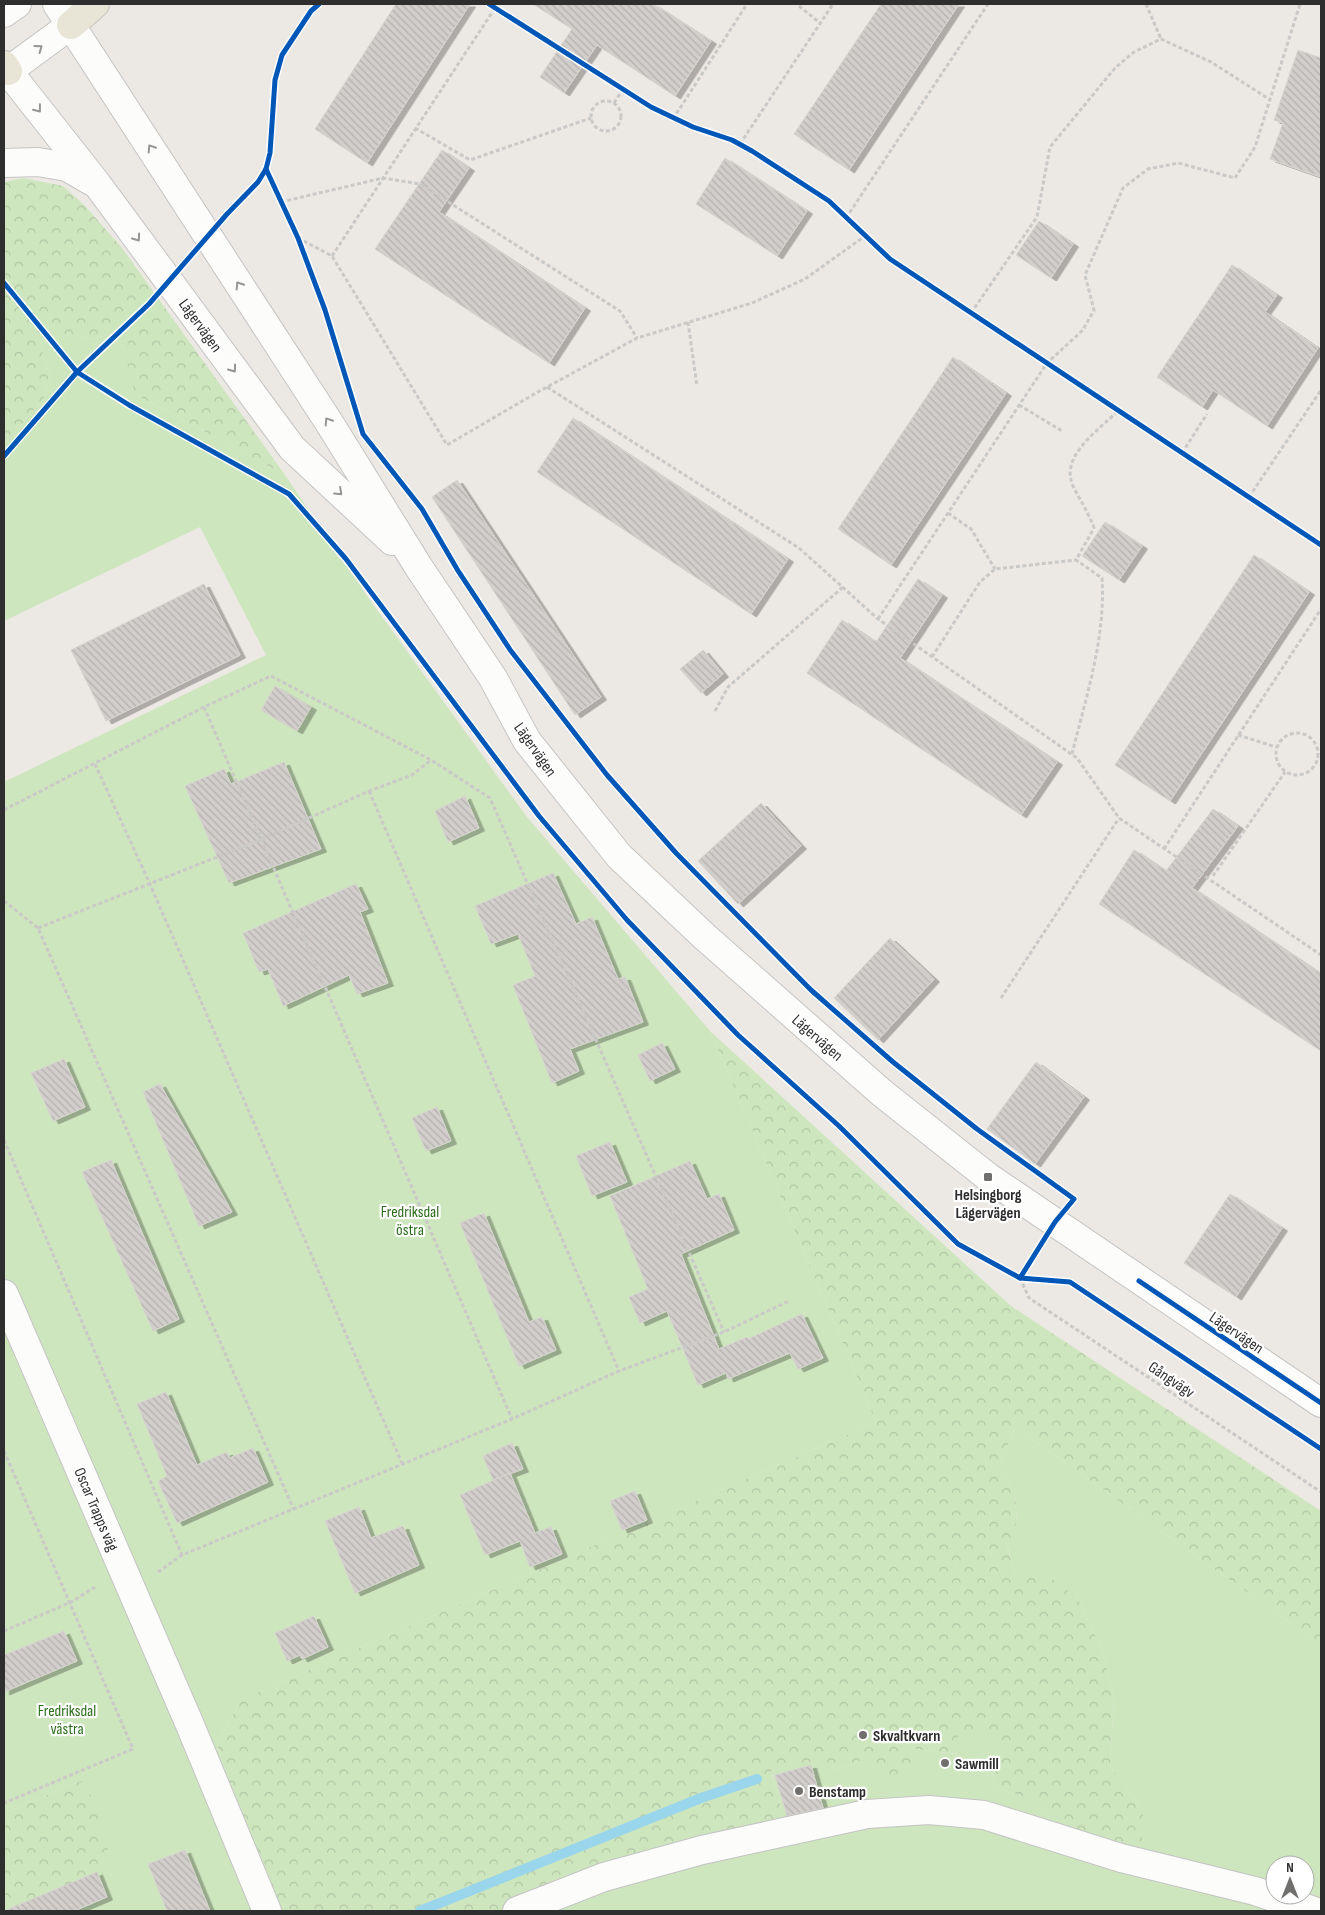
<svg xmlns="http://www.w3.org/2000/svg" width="1325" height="1915" font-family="'Sofia Sans Condensed',sans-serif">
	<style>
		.grass { fill: #cee6be; fill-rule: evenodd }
		.forest { fill: url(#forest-crowns) }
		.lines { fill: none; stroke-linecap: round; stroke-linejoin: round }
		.stream { stroke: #99d6ec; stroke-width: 10 }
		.building { fill: url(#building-back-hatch); stroke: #d7d4d0; filter: url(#shadow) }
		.minor-casing { stroke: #c5c4c5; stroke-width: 30 }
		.major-casing { stroke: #c6c5c4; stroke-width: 30 }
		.path { stroke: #c9c9c8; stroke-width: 3; stroke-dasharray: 4 2.5; stroke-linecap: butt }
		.minor { stroke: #fcfcfb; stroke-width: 28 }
		.major { stroke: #e8e4d6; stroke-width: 28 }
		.cycleway-casing { stroke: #fff; stroke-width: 8 }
		.cycleway { stroke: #0057b8; stroke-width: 5 }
		.oneway { stroke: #959594 }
		.poi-dot { fill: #706f6e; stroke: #fff; stroke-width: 2 }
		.labels { text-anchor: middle; stroke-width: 4.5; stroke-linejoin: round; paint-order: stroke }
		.street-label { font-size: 16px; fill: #2e2e2e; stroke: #fff }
		.poi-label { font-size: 16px; font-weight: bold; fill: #2e2e2e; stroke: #fff; text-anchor: start }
		.park-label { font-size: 16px; fill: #2c6e1b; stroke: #fff }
	</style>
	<defs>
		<pattern id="forest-crowns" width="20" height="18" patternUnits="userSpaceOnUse" patternTransform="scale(1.25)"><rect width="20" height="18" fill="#cee6be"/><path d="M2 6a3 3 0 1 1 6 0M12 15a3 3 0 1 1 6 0" fill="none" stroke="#b1c6a4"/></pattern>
		<pattern id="building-back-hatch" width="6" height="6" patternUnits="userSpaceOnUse" patternTransform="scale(1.25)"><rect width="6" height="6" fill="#d1cecb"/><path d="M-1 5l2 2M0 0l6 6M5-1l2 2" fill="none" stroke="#b4b1af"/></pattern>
		<filter id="shadow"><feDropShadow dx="5.5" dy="3" stdDeviation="0" flood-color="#0004"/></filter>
	</defs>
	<rect width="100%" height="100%" fill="#ece8e4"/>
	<!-- grass -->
	<g class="grass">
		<path d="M 131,330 L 135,394 L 285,475 L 372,603 L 527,817 L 710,1031 L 876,1422 L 241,1700 L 217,1744 L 228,1781 L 282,1911 L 25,1911 L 100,1881 L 81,1781 L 4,1813 L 4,782 L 266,655 L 200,527 L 4,621 L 4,444 L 43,400 L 50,377 L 40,344 L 51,331 L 90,339 Z"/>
		<path d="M 1015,1427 L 1321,1645 L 1321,1911 L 499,1911 L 552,1890 L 782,1811 L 771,1771 L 808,1761 L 838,1769 L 862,1760 L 914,1749 L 957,1754 L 958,1735 L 982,1734 L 1003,1751 L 993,1770 L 995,1788 L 1025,1797 L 1063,1828 L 1143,1811 L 1110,1766 L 1114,1699 L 1102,1650 L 1077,1597 L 1043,1573 L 1015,1574 L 1007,1545 L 1017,1521 L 1015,1494 L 999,1469 ZM 1275,1865 L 1305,1865 L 1305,1895 L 1275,1895 Z"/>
	</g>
	<!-- forest -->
	<g class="forest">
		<path d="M 23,178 L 63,186 L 86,207 L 122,248 L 285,475 L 135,394 L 125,356 L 131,330 L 90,339 L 51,331 L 40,344 L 50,377 L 43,400 L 4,444 L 4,182 Z"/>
		<path d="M 710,1031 L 1011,1306 L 1321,1511 L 1321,1645 L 1015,1427 L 999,1469 L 1015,1494 L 1017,1521 L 1007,1546 L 1015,1574 L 1043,1572 L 1077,1597 L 1102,1650 L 1114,1699 L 1110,1766 L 1143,1811 L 1142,1842 L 1118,1852 L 1063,1828 L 1025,1797 L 995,1788 L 993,1770 L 1003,1751 L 982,1735 L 958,1735 L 958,1754 L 914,1749 L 910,1774 L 878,1777 L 862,1760 L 838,1769 L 808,1762 L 771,1771 L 782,1811 L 764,1828 L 552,1890 L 499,1911 L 282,1911 L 228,1781 L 217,1744 L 241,1700 L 876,1422 Z"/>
		<path d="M 81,1781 L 92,1797 L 108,1850 L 101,1881 L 25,1911 L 4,1911 L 4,1813 Z"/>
	</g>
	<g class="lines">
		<!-- stream -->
		<path class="stream" d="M 420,1911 L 701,1798 L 757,1779"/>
	</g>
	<!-- building -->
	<g class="building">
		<path d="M 396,4 L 470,4 L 367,163 L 315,129 Z"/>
		<path d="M 533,4 L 653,4 L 711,41 L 675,96 L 597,45 L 564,93 L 540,77 L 572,29 Z"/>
		<path d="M 881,4 L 959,4 L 849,170 L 794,134 Z"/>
		<path d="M 1298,50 L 1321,58 L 1321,177 L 1270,159 L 1283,123 L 1274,120 Z"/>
		<path d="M 442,150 L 469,168 L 439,212 L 585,308 L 549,363 L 375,249 Z"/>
		<path d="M 725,158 L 807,211 L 777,256 L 696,204 Z"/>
		<path d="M 1039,221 L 1073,244 L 1051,278 L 1016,255 Z"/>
		<path d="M 1232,265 L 1277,295 L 1265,312 L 1318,348 L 1267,426 L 1213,390 L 1202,407 L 1157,377 Z"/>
		<path d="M 953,357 L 1006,393 L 891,565 L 838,529 Z"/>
		<path d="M 573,418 L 788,559 L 751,614 L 537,472 Z"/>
		<path d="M 457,480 L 601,697 L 575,715 L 432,497 Z"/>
		<path d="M 1105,522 L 1142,546 L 1119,580 L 1082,556 Z"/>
		<path d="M 1254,555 L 1309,592 L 1170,801 L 1115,765 Z"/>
		<path d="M 918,579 L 942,595 L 900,658 L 1057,762 L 1021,815 L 807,673 L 842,620 L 876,642 Z"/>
		<path d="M 204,584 L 240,655 L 106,721 L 71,650 Z"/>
		<path d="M 703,650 L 723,674 L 701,693 L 680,669 Z"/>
		<path d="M 275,686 L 311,707 L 297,731 L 261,710 Z"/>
		<path d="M 284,762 L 321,849 L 229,883 L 185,786 L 224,769 L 231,784 Z"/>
		<path d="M 465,796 L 479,828 L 448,842 L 435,811 Z"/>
		<path d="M 761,803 L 801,846 L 738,904 L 698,861 Z"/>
		<path d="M 1213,809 L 1238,826 L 1192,888 L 1321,974 L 1321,1051 L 1099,904 L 1134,850 L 1166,871 Z"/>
		<path d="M 553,873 L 576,924 L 592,917 L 618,979 L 625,977 L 643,1022 L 570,1049 L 579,1071 L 552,1083 L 513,985 L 535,976 L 518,934 L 491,944 L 475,906 Z"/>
		<path d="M 356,884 L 368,909 L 360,912 L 388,983 L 357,994 L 349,975 L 283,1006 L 268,969 L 259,972 L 243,933 Z"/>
		<path d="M 890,938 L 934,979 L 878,1040 L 834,998 Z"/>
		<path d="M 662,1043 L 675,1069 L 650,1081 L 638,1055 Z"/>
		<path d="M 64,1059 L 85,1107 L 53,1121 L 31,1073 Z"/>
		<path d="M 1036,1062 L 1084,1097 L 1035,1164 L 987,1129 Z"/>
		<path d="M 160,1084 L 232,1212 L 199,1226 L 143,1092 Z"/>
		<path d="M 437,1107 L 451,1141 L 426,1151 L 412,1118 Z"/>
		<path d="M 610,1142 L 627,1182 L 592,1196 L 576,1156 Z"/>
		<path d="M 111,1160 L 179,1319 L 153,1331 L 82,1172 Z"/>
		<path d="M 690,1161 L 707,1199 L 719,1194 L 734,1230 L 681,1254 L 719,1349 L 747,1337 L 748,1339 L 802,1314 L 823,1358 L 798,1369 L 790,1353 L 728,1379 L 726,1373 L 698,1385 L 667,1311 L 640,1323 L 629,1297 L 648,1289 L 610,1196 Z"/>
		<path d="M 1230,1194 L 1282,1228 L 1236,1297 L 1184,1263 Z"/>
		<path d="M 484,1213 L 529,1322 L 542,1317 L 556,1350 L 519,1366 L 460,1223 Z"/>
		<path d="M 166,1392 L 197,1465 L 227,1452 L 230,1458 L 253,1448 L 268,1482 L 177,1523 L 158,1481 L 167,1476 L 137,1404 Z"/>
		<path d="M 512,1443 L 523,1469 L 493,1480 L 483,1456 Z"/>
		<path d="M 510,1473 L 535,1533 L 551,1527 L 562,1554 L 530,1567 L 520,1541 L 485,1555 L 460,1495 Z"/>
		<path d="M 635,1491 L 647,1520 L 622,1530 L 610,1501 Z"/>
		<path d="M 359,1507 L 371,1538 L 403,1526 L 419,1565 L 355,1593 L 325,1521 Z"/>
		<path d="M 314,1616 L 328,1647 L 302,1659 L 300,1655 L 287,1661 L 275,1633 Z"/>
		<path d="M 64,1631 L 77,1661 L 4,1692 L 4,1655 Z"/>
		<path d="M 811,1765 L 823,1808 L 787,1816 L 775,1775 Z"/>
		<path d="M 185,1850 L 210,1911 L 167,1911 L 148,1864 Z"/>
		<path d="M 97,1872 L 107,1897 L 74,1911 L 4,1911 Z"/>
	</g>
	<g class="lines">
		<!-- minor casing -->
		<g class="minor-casing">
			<g id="minor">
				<path d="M 57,4 L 330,424 L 418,566 L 493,678 L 527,741 L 619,856 L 705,937 L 882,1093 L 988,1177 L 1321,1403"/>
				<path d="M 4,13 L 17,4"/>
				<path d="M 8,71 L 97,184 L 292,448 L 392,541"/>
				<path d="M 4,74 L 71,25"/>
				<path d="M 4,163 L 38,162 L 67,167 L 91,181"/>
				<path d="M 4,1294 L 190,1725 L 267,1911"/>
				<path d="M 517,1911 L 604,1877 L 702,1850 L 867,1814 L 929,1810 L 984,1815 L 1121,1858 L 1255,1891 L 1314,1911"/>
			</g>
		</g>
		<!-- major casing -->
		<g class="major-casing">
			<g id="major">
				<path d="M 71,25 L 95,4"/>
				<path d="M 4,65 L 8,71"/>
			</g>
		</g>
		<!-- path -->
		<g class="path">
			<path d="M 1146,4 L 1161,39"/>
			<path d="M 799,6 L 820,23"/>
			<circle cx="606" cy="116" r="15"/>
			<path d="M 614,103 L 623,89"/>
			<path d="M 673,119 L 747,4"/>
			<path d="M 415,128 L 470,160 L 591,118"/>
			<path d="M 740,144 L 833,4"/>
			<path d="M 281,202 L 383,178 L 420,184 L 620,311 L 637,338"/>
			<path d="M 846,218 L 988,4"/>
			<path d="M 298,238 L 332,256 L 447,445 L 536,393 L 637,338 L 752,303 L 805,279 L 865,236"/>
			<path d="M 332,256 L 495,8"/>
			<path d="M 971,313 L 1037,217 L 1050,147 L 1115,68 L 1134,52 L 1161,39 L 1211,62 L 1269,99"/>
			<path d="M 688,322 L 697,386"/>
			<path d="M 547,387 L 799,548 L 878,619 L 1077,758 L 1119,818 L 1321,955"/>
			<path d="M 1019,405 L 1062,431"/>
			<path d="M 1182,453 L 1207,414"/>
			<path d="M 1249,497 L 1321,390"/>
			<path d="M 948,513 L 971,529 L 995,569"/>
			<path d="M 878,619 L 1047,363 L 1083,330 L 1094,310 L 1085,275 L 1123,188 L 1148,169 L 1178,163 L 1235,178 L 1255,147 L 1300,4"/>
			<path d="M 932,657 L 980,582 L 995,569 L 1076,560"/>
			<path d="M 204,707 L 512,1419"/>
			<path d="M 715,711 L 728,687 L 843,587"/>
			<circle cx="1297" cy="754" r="21"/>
			<path d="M 1238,735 L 1276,747"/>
			<path d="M 1072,754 C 1086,697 1106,637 1102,578 L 1076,560 L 1094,528 C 1088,512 1080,500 1073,486 C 1059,456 1100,429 1118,411"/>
			<path d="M 95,764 L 149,882 L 402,1463"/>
			<path d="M 369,791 L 619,1371"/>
			<path d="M 4,810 L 204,707 L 271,676 L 431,760 L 490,798 L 724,1332"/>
			<path d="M 1164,849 L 1321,609"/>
			<path d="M 1213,876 L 1285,772"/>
			<path d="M 4,901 L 38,928 L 294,1510"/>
			<path d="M 38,928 L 260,840 L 369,791 L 412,775 L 431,760"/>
			<path d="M 1001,998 L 1119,818"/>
			<path d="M 4,1140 L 182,1555"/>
			<path d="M 960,1217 L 967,1207"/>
			<path d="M 1020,1278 L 1029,1298 L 1321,1492"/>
			<path d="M 4,1451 L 133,1749 L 4,1803"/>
			<path d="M 158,1572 L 182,1555 L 512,1419 L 619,1371 L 724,1332 L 789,1301"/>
			<path d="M 4,1631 L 71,1602 L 95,1587"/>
		</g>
		<!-- minor -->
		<use href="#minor" class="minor"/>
		<!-- major -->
		<use href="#major" class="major"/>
		<!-- cycleway casing -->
		<g class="cycleway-casing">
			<g id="cycleway">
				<path d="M 489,4 L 651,107 L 693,127 L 732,140 L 752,151 L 829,201 L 890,259 L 1321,545"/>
				<path d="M 4,283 L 77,372 L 129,405 L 289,494 L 346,559 L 539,816 L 627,920 L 738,1035 L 839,1126 L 958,1244 L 1020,1278 L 1055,1222 L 1074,1199 L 977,1129 L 893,1062 L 811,990 L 676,853 L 607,775 L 511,651 L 457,569 L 422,509 L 363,434 L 325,310 L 298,238 L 266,169"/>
				<path d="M 4,456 L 77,372 L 149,304 L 227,214 L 258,182 L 266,169 L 270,153 L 275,80 L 282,55 L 311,11 L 319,4"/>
				<path d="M 1020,1278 L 1070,1282 L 1321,1449"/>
				<path d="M 1139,1281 L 1321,1403"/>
			</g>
		</g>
		<!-- cycleway -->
		<use href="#cycleway" class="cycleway"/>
	</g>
	<!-- one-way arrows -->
	<defs><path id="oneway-chevron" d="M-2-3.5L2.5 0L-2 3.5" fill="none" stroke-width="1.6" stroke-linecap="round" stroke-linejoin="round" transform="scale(1.25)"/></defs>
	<g class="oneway">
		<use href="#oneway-chevron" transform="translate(39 48) rotate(-36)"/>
		<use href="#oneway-chevron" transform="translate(38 109) rotate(52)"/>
		<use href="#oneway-chevron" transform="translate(151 148) rotate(-123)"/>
		<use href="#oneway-chevron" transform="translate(137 238) rotate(54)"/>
		<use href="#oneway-chevron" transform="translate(239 285) rotate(-123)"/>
		<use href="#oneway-chevron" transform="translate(233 369) rotate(54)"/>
		<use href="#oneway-chevron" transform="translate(328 421) rotate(-123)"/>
		<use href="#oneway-chevron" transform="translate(339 492) rotate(43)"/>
	</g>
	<!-- markers -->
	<g class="poi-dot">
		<rect x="983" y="1172" width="10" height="10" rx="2.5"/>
		<circle cx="863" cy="1735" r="5"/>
		<circle cx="945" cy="1763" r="5"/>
		<circle cx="799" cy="1791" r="5"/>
	</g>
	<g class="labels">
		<!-- street labels -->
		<g class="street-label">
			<text transform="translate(201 325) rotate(54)" y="6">Lägervägen</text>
			<text transform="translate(536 749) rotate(55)" y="6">Lägervägen</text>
			<text transform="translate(818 1037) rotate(41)" y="6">Lägervägen</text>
			<text transform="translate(1237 1332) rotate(34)" y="6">Lägervägen</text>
			<text transform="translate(1172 1379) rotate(34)" y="6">Gångvägv</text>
			<text transform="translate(97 1509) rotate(67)" y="6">Oscar Trapps väg</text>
		</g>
		<!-- poi labels -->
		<g class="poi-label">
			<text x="988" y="1200" text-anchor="middle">Helsingborg<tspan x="988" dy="18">Lägervägen</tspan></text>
			<text x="873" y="1741">Skvaltkvarn</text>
			<text x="955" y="1769">Sawmill</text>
			<text x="809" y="1797">Benstamp</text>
		</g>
		<!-- park labels -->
		<g class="park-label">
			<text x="410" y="1217">Fredriksdal<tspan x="410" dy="18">östra</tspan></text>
			<text x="67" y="1716">Fredriksdal<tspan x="67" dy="18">västra</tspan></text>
		</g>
	</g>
	<!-- border -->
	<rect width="1325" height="1915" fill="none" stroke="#2e2e2e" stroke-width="10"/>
	<!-- north arrow -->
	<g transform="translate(1290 1880)"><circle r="24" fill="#ffffff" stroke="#ababab"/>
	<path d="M0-4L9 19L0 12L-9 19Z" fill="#706f6e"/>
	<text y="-8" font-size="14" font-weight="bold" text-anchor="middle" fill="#2e2e2e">N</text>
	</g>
</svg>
